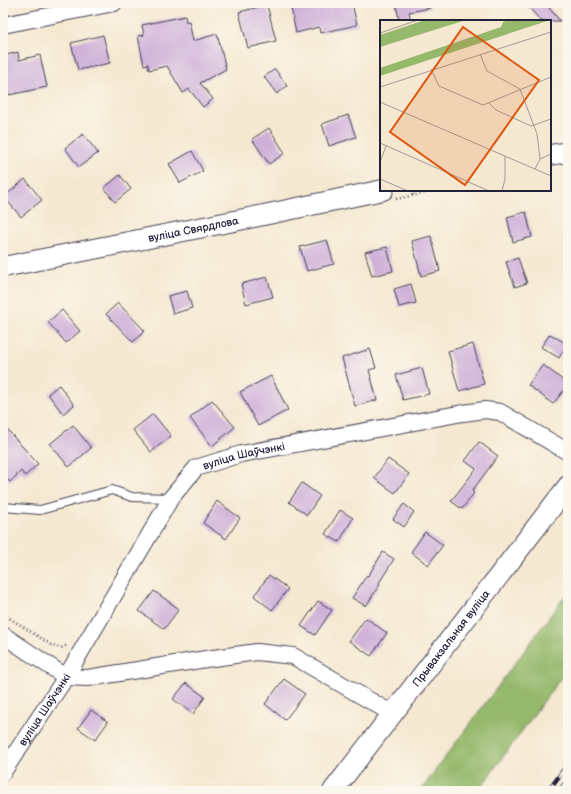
<svg xmlns="http://www.w3.org/2000/svg" width="571" height="794" font-family="'Balsamiq Sans',sans-serif">
	<style>
		.forest { fill: #95b86c; stroke: #5c6d54 }
		.building { fill: #ceb0d9 }
		.lines { fill: none; stroke-linecap: round; stroke-linejoin: round }
		.service-casing { stroke: #424052; stroke-width: 10 }
		.minor-casing { stroke: #424052; stroke-width: 18 }
		.tertiary-casing { stroke: #424052; stroke-width: 22 }
		.path { stroke: #424052; stroke-width: 2.5; stroke-dasharray: 1 3; stroke-linecap: butt }
		.service { stroke: #fff; stroke-width: 8 }
		.minor { stroke: #fff; stroke-width: 16 }
		.tertiary { stroke: #fff; stroke-width: 20 }
		.rail-casing { stroke: #22223b; stroke-width: 4.5 }
		.rail { stroke: #fbf7ec; stroke-width: 3; stroke-dasharray: 9; stroke-linecap: butt }
		.labels { text-anchor: middle; stroke-width: 3.5; stroke-linejoin: round; paint-order: stroke }
		.street-label { font-size: 11px; fill: #22223b; stroke: #fbf7ec }
		.inset-road { fill: none; stroke: #a19995; stroke-width: 1 }
		.view { fill: #de560e; fill-opacity: 0.15; stroke: #de560e; stroke-width: 2 }
		.inset-edge { fill: none; stroke: #22223b; stroke-width: 2 }
	</style>
	<rect width="100%" height="100%" fill="#fbf7ec"/>
	<filter id="ink" filterUnits="userSpaceOnUse"><feTurbulence type="fractalNoise" baseFrequency=".025" numOctaves="2"/><feDisplacementMap in="SourceGraphic" scale="8" xChannelSelector="R" yChannelSelector="G"/><feConvolveMatrix kernelMatrix="1 2 1 2 8 2 1 2 1" color-interpolation-filters="sRGB"/></filter>
	<filter id="wash" filterUnits="userSpaceOnUse"><feTurbulence type="fractalNoise" baseFrequency=".012" numOctaves="4" result="noise"/><feDisplacementMap in="SourceGraphic" scale="16" xChannelSelector="R" yChannelSelector="G"/><feGaussianBlur stdDeviation="0.9" result="paint"/><feColorMatrix in="noise" values="0 0 0 0 0 0 0 0 0 0 0 0 0 0 0 0 0 1.4 0 .05"/><feComposite in="paint" operator="in"/></filter>
	<g filter="url(#wash)">
		<rect width="100%" height="100%" fill="#f5e8d1"/>
		<!-- forest -->
		<path class="forest" d="M 568,592 L 568,668 L 478,791 L 420,791 Z"/>
		<g id="blocks">
			<!-- building -->
			<g class="building">
				<path d="M 290,3 L 305,3 L 306,7 L 327,3 L 352,3 L 357,25 L 320,33 L 319,27 L 296,33 Z"/>
				<path d="M 396,3 L 429,3 L 430,8 L 409,12 L 411,21 L 399,21 Z"/>
				<path d="M 525,3 L 545,3 L 560,21 L 541,21 Z"/>
				<path d="M 267,5 L 276,41 L 248,48 L 239,12 Z"/>
				<path d="M 185,16 L 186,22 L 189,21 L 193,41 L 217,34 L 226,69 L 200,83 L 213,99 L 203,107 L 189,89 L 183,93 L 167,66 L 149,70 L 148,64 L 144,65 L 138,36 L 144,35 L 142,25 Z"/>
				<path d="M 103,35 L 110,63 L 78,70 L 71,43 Z"/>
				<path d="M 18,52 L 19,60 L 40,55 L 47,87 L 9,95 L 3,67 L 3,56 Z"/>
				<path d="M 275,69 L 287,86 L 277,94 L 264,77 Z"/>
				<path d="M 348,115 L 356,137 L 329,146 L 322,124 Z"/>
				<path d="M 269,128 L 285,153 L 269,164 L 252,139 Z"/>
				<path d="M 83,134 L 98,153 L 79,167 L 65,148 Z"/>
				<path d="M 192,151 L 203,171 L 180,183 L 169,164 Z"/>
				<path d="M 120,175 L 131,189 L 115,202 L 104,188 Z"/>
				<path d="M 25,179 L 42,200 L 21,217 L 4,197 Z"/>
				<path d="M 526,212 L 532,237 L 513,242 L 507,217 Z"/>
				<path d="M 431,236 L 440,271 L 421,276 L 412,241 Z"/>
				<path d="M 327,240 L 334,264 L 307,271 L 300,247 Z"/>
				<path d="M 387,247 L 393,271 L 372,276 L 365,252 Z"/>
				<path d="M 518,258 L 527,283 L 515,287 L 506,262 Z"/>
				<path d="M 267,277 L 273,297 L 246,304 L 241,284 Z"/>
				<path d="M 411,284 L 416,303 L 399,307 L 394,289 Z"/>
				<path d="M 187,291 L 192,308 L 173,314 L 168,296 Z"/>
				<path d="M 118,303 L 145,331 L 133,342 L 106,314 Z"/>
				<path d="M 62,310 L 80,331 L 66,343 L 48,322 Z"/>
				<path d="M 550,334 L 567,344 L 559,358 L 541,347 Z"/>
				<path d="M 473,344 L 484,384 L 459,391 L 448,351 Z"/>
				<path d="M 370,349 L 376,368 L 369,370 L 377,400 L 355,406 L 342,358 Z"/>
				<path d="M 543,365 L 568,384 L 568,385 L 553,404 L 528,385 Z"/>
				<path d="M 422,368 L 429,394 L 403,400 L 396,375 Z"/>
				<path d="M 271,376 L 288,410 L 258,426 L 240,392 Z"/>
				<path d="M 59,385 L 74,405 L 63,414 L 48,394 Z"/>
				<path d="M 212,400 L 235,427 L 212,446 L 190,418 Z"/>
				<path d="M 153,414 L 171,436 L 151,452 L 133,430 Z"/>
				<path d="M 3,425 L 38,464 L 25,476 L 21,471 L 10,482 L 3,475 Z"/>
				<path d="M 73,425 L 91,448 L 69,467 L 50,444 Z"/>
				<path d="M 479,442 L 498,456 L 472,491 L 474,493 L 462,509 L 451,501 L 476,469 L 465,461 Z"/>
				<path d="M 388,459 L 409,474 L 395,493 L 374,478 Z"/>
				<path d="M 302,483 L 320,496 L 307,515 L 289,502 Z"/>
				<path d="M 217,501 L 240,518 L 226,539 L 203,523 Z"/>
				<path d="M 404,504 L 414,512 L 404,527 L 393,519 Z"/>
				<path d="M 340,510 L 353,518 L 339,542 L 325,534 Z"/>
				<path d="M 425,532 L 443,545 L 428,565 L 411,552 Z"/>
				<path d="M 383,552 L 394,559 L 379,583 L 380,584 L 366,606 L 352,598 L 367,575 L 368,576 Z"/>
				<path d="M 269,575 L 288,589 L 272,610 L 254,596 Z"/>
				<path d="M 154,591 L 179,609 L 164,629 L 139,611 Z"/>
				<path d="M 318,601 L 332,610 L 315,635 L 301,626 Z"/>
				<path d="M 366,618 L 387,633 L 371,656 L 349,641 Z"/>
				<path d="M 284,679 L 305,694 L 285,720 L 265,704 Z"/>
				<path d="M 186,683 L 205,697 L 193,714 L 173,699 Z"/>
				<path d="M 91,710 L 108,722 L 95,740 L 78,728 Z"/>
			</g>
		</g>
	</g>
	<g filter="url(#ink)">
		<use href="#blocks" fill-opacity="0" stroke="#424052" stroke-width="1"/>
		<g class="lines">
			<!-- service casing -->
			<g class="service-casing">
				<path id="service" d="M 3,507 L 40,510 L 112,490 L 132,497 L 171,498"/>
			</g>
			<!-- minor casing -->
			<g class="minor-casing">
				<g id="minor">
					<path d="M 3,25 L 114,3"/>
					<path d="M 3,635 L 66,677 L 88,678 L 206,659 L 257,652 L 293,656 L 393,714"/>
					<path id="s1" d="M 3,772 L 66,677 L 171,498 L 196,468 L 241,454 L 463,413 L 485,410 L 500,412 L 568,452"/>
				</g>
			</g>
			<!-- tertiary casing -->
			<g class="tertiary-casing">
				<g id="tertiary">
					<path d="M 550,155 L 568,152"/>
					<path id="s2" d="M 3,267 L 254,217 L 383,190"/>
					<path id="s3" d="M 333,791 L 568,486"/>
				</g>
			</g>
			<!-- path -->
			<g class="path">
				<path d="M 412,190 L 413,196"/>
				<path d="M 396,199 L 440,190"/>
				<path d="M 3,614 L 53,646 L 61,648 L 67,645"/>
			</g>
			<!-- service -->
			<use href="#service" class="service"/>
			<!-- minor -->
			<use href="#minor" class="minor"/>
			<!-- tertiary -->
			<use href="#tertiary" class="tertiary"/>
			<!-- rail casing -->
			<g class="rail-casing">
				<g id="rail">
					<path d="M 548,791 L 568,764"/>
					<path d="M 559,791 L 568,780"/>
				</g>
			</g>
			<!-- rail -->
			<use href="#rail" class="rail"/>
		</g>
	</g>
	<g class="labels">
		<!-- street labels -->
		<g class="street-label">
			<text dy="4" stroke="none"><textPath href="#s2" startOffset="194">вуліца Свярдлова</textPath></text>
			<text dy="4" stroke="none"><textPath href="#s1" startOffset="410">вуліца Шаўчэнкі</textPath></text>
			<text dy="4" stroke="none"><textPath href="#s3" startOffset="193">Прывакзальная вуліца</textPath></text>
			<text dy="4" stroke="none"><textPath href="#s1" startOffset="75">вуліца Шаўчэнкі</textPath></text>
		</g>
	</g>
	<!-- overview -->
	<g transform="translate(380 20)">
		<rect width="171" height="171" fill="#f5e8d1"/>
		<path d="M 45,0 L 86,0 L 0,27 L 0,15 ZM 128,0 L 170,0 L 0,56 L 0,48 L 121,7 L 123,2 Z" fill="#95b86c"/>
		<path class="inset-road" d="M 0,13 L 38,0M 100,34 L 107,51 L 140,69 L 157,114 L 160,139M 51,49 L 59,66 L 103,85 L 171,57M 0,67 L 171,12M 0,82 L 171,156M 109,83 L 116,90 L 151,106 L 171,99M 0,123 L 109,171M 0,142 L 6,126M 155,149 L 160,139 L 171,134M 0,159 L 28,171M 122,171 L 125,159 L 125,136"/>
		<path class="view" d="M 83,7 L 159,60 L 85,165 L 10,112 Z"/>
		<rect width="171" height="171" class="inset-edge"/>
	</g>
	<!-- margin -->
	<rect width="571" height="794" fill="none" stroke="#fbf7ec" stroke-width="16"/>
</svg>
